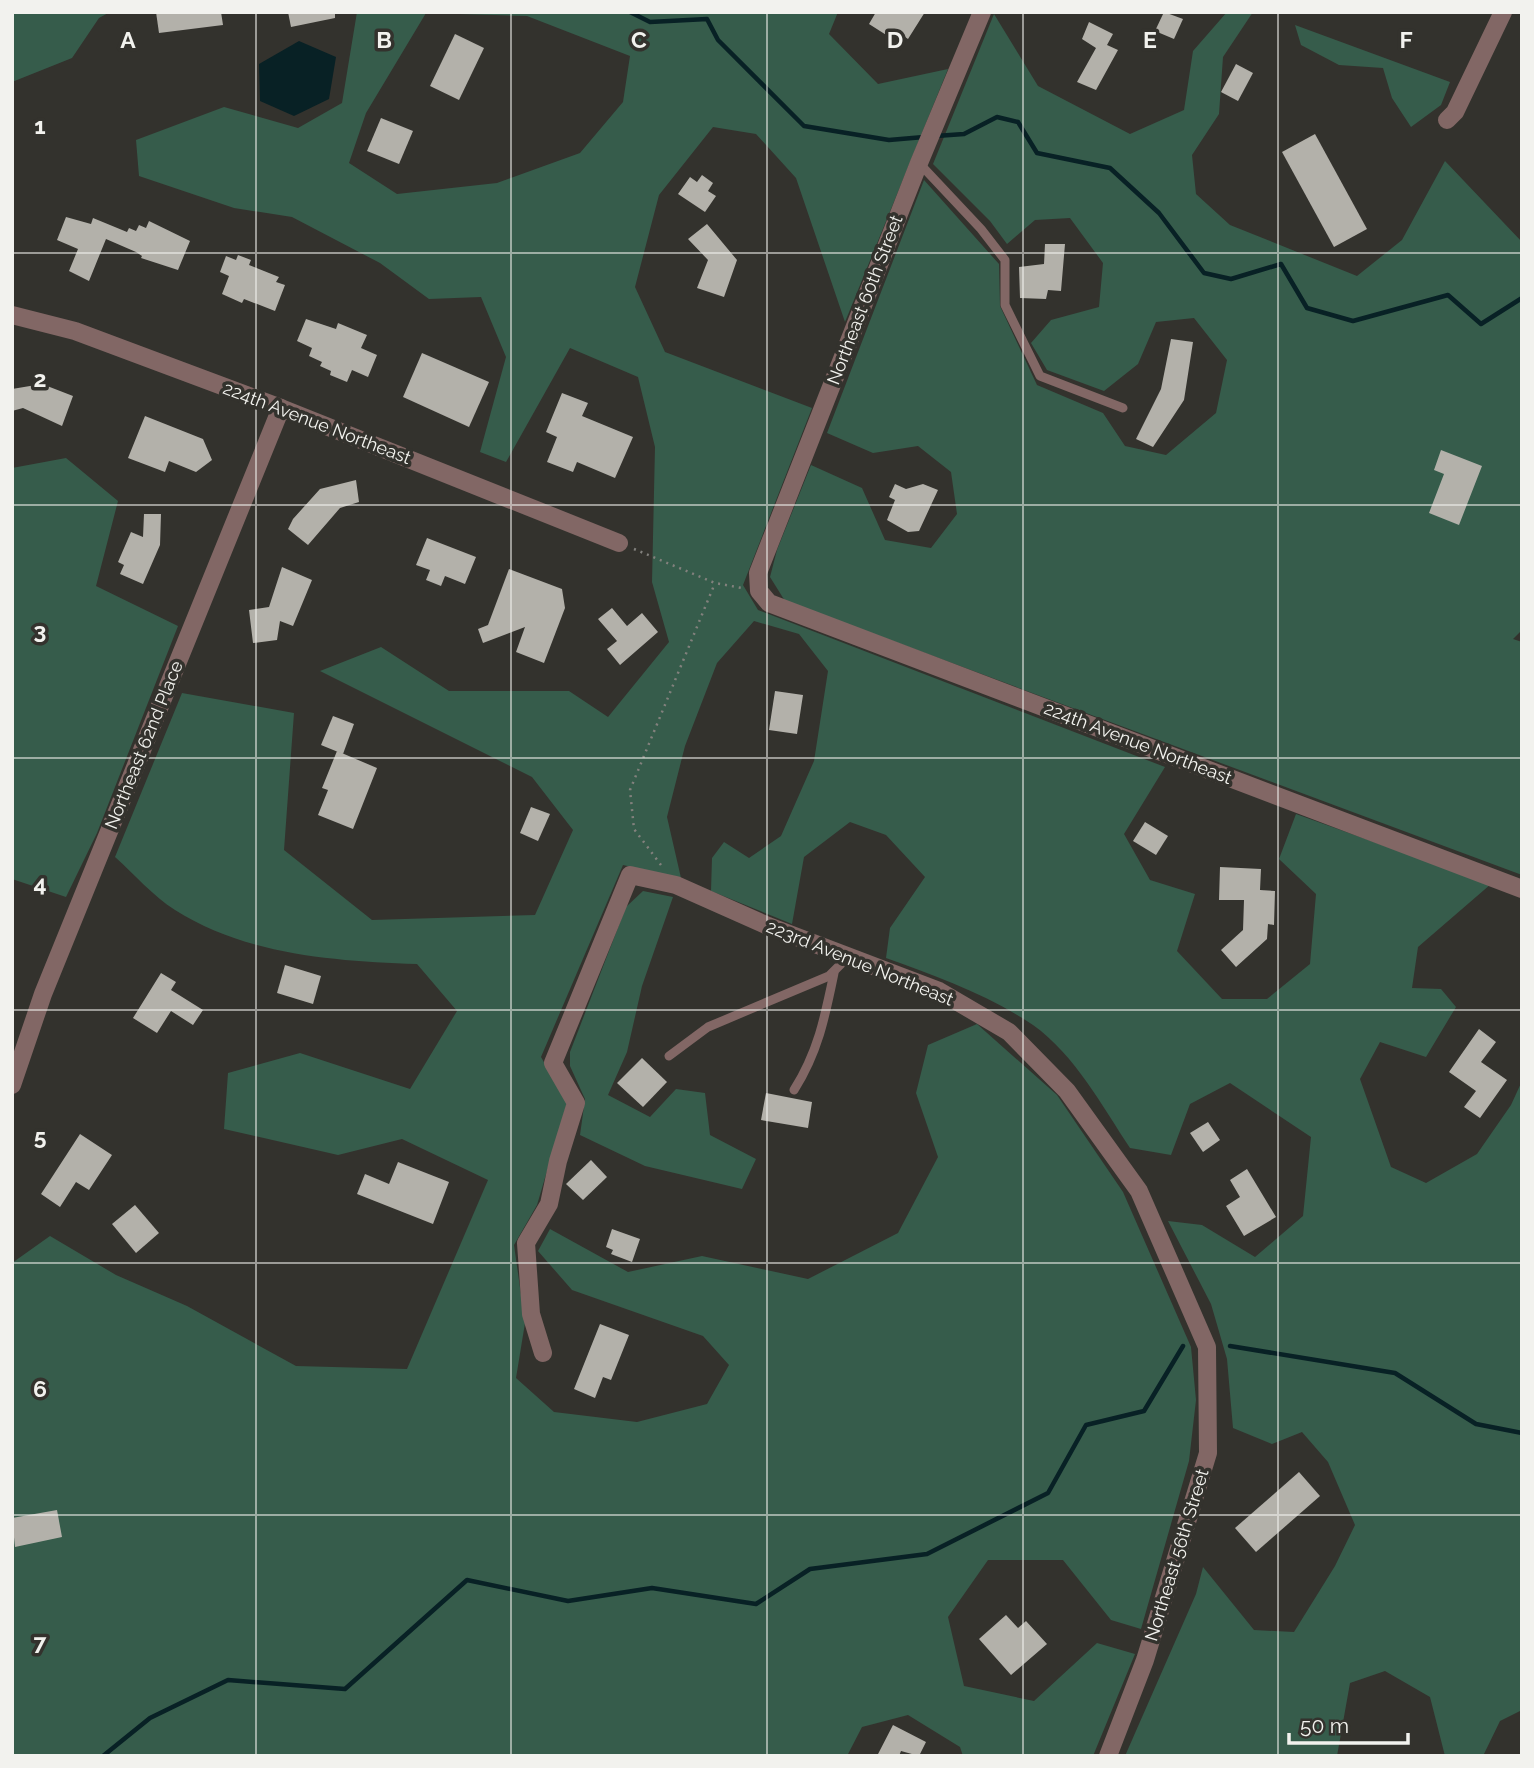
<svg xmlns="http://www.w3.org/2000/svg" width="1534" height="1768" font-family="Raleway,sans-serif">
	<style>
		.green { fill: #365c4b; fill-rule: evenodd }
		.water { fill: #082125 }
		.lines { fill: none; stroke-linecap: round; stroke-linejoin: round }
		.stream { stroke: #082125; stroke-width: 4.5 }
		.building { fill: #b3b1aa }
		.path { stroke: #82817d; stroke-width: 2.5; stroke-dasharray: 2 5; stroke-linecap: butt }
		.service { stroke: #826765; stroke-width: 9 }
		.minor { stroke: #826765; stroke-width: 18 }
		.grid { fill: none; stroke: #f2f2ee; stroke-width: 2; stroke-opacity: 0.55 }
		.labels { text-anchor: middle; stroke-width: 7; stroke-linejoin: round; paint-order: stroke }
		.street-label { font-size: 18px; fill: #f2f2ee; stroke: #33322d }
		.grid-label { font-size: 23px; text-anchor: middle; font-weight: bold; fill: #f2f2ee; stroke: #33322d; stroke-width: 7; stroke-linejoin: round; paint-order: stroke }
	</style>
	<rect width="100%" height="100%" fill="#33322d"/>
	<!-- green -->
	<g class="green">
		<path d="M 12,12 L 110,12 L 99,18 L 72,58 L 12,82 Z"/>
		<path d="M 357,12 L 838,12 L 829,34 L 878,84 L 948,69 L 845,322 L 796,178 L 756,134 L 713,127 L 659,195 L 635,287 L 665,352 L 812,408 L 743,585 L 758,610 L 1165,767 L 1124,834 L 1150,880 L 1195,894 L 1177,951 L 1222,999 L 1267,999 L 1310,964 L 1316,894 L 1279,859 L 1296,814 L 1491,884 L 1418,947 L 1412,988 L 1441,989 L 1456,1007 L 1426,1057 L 1380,1042 L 1360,1079 L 1391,1167 L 1426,1183 L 1477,1154 L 1511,1105 L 1522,1081 L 1522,1710 L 1500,1721 L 1483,1756 L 1445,1756 L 1430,1697 L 1385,1671 L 1350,1683 L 1337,1756 L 1125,1756 L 1196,1594 L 1203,1567 L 1254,1630 L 1294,1632 L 1335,1566 L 1355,1525 L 1328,1462 L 1302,1432 L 1272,1444 L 1233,1428 L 1227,1359 L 1211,1304 L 1168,1221 L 1202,1225 L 1255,1257 L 1303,1216 L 1311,1137 L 1230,1083 L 1190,1104 L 1171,1155 L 1130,1148 C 1102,1106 1075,1055 1033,1025 C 989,995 936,976 886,958 L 890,928 L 925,877 L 886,835 L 850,822 L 804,857 L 792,924 L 711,891 L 712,858 L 724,842 L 749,858 L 781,836 L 814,761 L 828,671 L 799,634 L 754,621 L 717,663 L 685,746 L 667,817 L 681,878 L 623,865 L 541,1057 L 567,1103 L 537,1205 L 514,1245 L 525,1323 L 516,1378 L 554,1412 L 637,1422 L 707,1404 L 729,1365 L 703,1336 L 572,1290 L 538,1251 L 550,1229 L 628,1272 L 702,1256 L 808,1279 L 898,1233 L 938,1157 L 916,1093 L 928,1045 L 977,1024 L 1057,1095 L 1123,1192 L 1191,1347 L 1196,1400 L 1189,1461 L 1141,1629 L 1111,1620 L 1063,1560 L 988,1560 L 948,1617 L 964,1686 L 1034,1701 L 1097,1643 L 1135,1654 L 1093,1756 L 963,1756 L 960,1747 L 908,1715 L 862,1727 L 847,1756 L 12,1756 L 12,1263 L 50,1236 L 116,1275 L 187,1306 L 296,1366 L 407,1369 L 488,1180 L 402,1139 L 338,1155 L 224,1129 L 228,1073 L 300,1053 L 410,1089 L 457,1011 L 417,964 C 334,961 246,955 175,910 C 153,896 134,874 115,857 L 182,693 L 294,713 L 284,850 L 372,920 L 535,915 L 573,830 L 532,777 L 320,671 L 381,647 L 449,691 L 569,691 L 608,717 L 669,642 L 652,582 L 655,447 L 638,377 L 570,348 L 506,462 L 480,452 L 506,357 L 481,297 L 429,299 L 380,263 L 292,217 L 234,208 L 139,176 L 136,140 L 224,107 L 298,128 L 342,103 ZM 426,13 L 527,16 L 630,56 L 623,102 L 580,153 L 497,183 L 397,194 L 349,163 L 366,113 Z"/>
		<path d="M 1227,12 L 1253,12 L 1223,57 L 1219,114 L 1192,155 L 1196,194 L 1230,225 L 1357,276 L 1402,240 L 1445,161 L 1522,242 L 1522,630 L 1513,639 L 1522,642 L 1522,875 L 785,601 L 770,577 L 777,550 L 811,465 L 862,488 L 885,540 L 931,548 L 957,514 L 951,472 L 918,446 L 873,453 L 827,433 L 924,180 L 999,264 L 1000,306 L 1037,385 L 1103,413 L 1125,446 L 1166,455 L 1216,413 L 1227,360 L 1194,318 L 1156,322 L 1138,364 L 1104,391 L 1047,370 L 1031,343 L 1051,320 L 1099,307 L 1103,263 L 1070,218 L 1035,220 L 1007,244 L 990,221 L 933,164 L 994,14 L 1038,86 L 1130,134 L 1184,110 L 1193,51 Z"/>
		<path d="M 1295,25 L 1450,82 L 1441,105 L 1411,127 L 1392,98 L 1383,68 L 1339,65 L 1301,45 Z"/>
		<path d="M 66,458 L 118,501 L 96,586 L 178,626 L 97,833 L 66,897 L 12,879 L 12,468 Z"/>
		<path d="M 643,891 L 673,897 L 642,986 L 627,1052 L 608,1095 L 650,1117 L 676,1089 L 705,1093 L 710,1135 L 756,1159 L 742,1189 L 645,1166 L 580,1135 L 585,1099 L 570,1066 L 570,1052 L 626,907 Z"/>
	</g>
	<!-- water -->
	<path class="water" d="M 299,41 L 336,57 L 329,99 L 294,116 L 260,101 L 259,64 Z"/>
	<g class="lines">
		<!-- stream -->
		<g class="stream">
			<path d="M 630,12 L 650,22 L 707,19 L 718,40 L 804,126 L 889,140 L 924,137"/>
			<path d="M 936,136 L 964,134 L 997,117 L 1018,122 L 1037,153 L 1110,168 L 1159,213 L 1204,273 L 1231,279 L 1281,264 L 1307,308 L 1353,321 L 1448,295 L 1481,324 L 1522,298"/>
			<path d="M 1230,1346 L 1395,1373 L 1476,1424 L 1522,1433"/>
			<path d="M 103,1756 L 150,1718 L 228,1680 L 345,1689 L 467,1580 L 568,1601 L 652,1588 L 756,1604 L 810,1569 L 927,1554 L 1048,1493 L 1086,1425 L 1144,1411 L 1183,1346"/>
		</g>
	</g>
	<!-- building -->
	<g class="building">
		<path d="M 156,12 L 221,12 L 223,25 L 159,33 Z"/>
		<path d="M 288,12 L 335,12 L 335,18 L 291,27 Z"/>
		<path d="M 876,12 L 925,12 L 908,39 L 895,30 L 891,38 L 869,24 Z"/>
		<path d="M 1164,12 L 1183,19 L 1174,39 L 1155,31 Z"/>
		<path d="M 1089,22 L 1113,34 L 1107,45 L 1118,50 L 1096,90 L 1077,82 L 1096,48 L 1082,39 Z"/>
		<path d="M 455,34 L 484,48 L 459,100 L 430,86 Z"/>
		<path d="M 1236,64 L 1253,73 L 1238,101 L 1221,92 Z"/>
		<path d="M 381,118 L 413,131 L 399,164 L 367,151 Z"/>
		<path d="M 1315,134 L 1367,229 L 1334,247 L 1282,152 Z"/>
		<path d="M 702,175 L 713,183 L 708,191 L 716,196 L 705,212 L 678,194 L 690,177 L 697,182 Z"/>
		<path d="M 66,217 L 91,224 L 93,218 L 127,232 L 129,228 L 136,231 L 139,225 L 146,228 L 149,221 L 190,241 L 178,270 L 141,258 L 142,256 L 136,252 L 106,239 L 89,281 L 69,271 L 78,249 L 57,240 Z"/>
		<path d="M 707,224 L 737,260 L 724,297 L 697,288 L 708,260 L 688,239 Z"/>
		<path d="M 1045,244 L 1065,244 L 1061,291 L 1048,290 L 1046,299 L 1020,298 L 1019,267 L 1044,264 Z"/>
		<path d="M 238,255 L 251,260 L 249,265 L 279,277 L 276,282 L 285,285 L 275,311 L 244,299 L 242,303 L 222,294 L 229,276 L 220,272 L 226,256 L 236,260 Z"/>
		<path d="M 306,319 L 336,329 L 338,323 L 367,335 L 361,348 L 377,355 L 368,377 L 352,370 L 347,382 L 330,375 L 331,371 L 320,366 L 322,362 L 309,356 L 312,348 L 297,341 Z"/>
		<path d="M 1171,339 L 1193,342 L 1184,400 L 1153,447 L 1136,439 L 1161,389 Z"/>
		<path d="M 422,353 L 489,382 L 469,427 L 403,397 Z"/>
		<path d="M 42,384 L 73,396 L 62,426 L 23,408 L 12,411 L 12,389 Z"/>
		<path d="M 562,393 L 588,403 L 582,416 L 633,437 L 615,478 L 577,462 L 573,472 L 547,462 L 557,437 L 546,432 Z"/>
		<path d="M 145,416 L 203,439 L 212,460 L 196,472 L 169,461 L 165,472 L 128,458 Z"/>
		<path d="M 1441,450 L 1482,466 L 1459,525 L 1429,513 L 1444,474 L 1434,470 Z"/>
		<path d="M 356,480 L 359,502 L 340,508 L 308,545 L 288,529 L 293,519 L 320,489 Z"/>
		<path d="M 895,484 L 906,489 L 923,484 L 938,490 L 919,531 L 908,532 L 887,520 L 895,500 L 889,497 Z"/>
		<path d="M 144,514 L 161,514 L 160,545 L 143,584 L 120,574 L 124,565 L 118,562 L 131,532 L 143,537 Z"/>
		<path d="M 427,538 L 476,557 L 465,584 L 445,576 L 441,586 L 426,580 L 430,570 L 416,565 Z"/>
		<path d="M 282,567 L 312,580 L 293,626 L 280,621 L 277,640 L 253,643 L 249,610 L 269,607 Z"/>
		<path d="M 509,569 L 562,589 L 565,608 L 544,663 L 516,652 L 525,627 L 483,643 L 478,629 L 488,625 Z"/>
		<path d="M 612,608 L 627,626 L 642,613 L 658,632 L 620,665 L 607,649 L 617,641 L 598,619 Z"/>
		<path d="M 775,691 L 803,695 L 797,734 L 769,730 Z"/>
		<path d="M 333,716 L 354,724 L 343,754 L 321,745 Z"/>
		<path d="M 337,751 L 377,768 L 353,829 L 318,815 L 328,790 L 322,788 Z"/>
		<path d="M 531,807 L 550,814 L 538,841 L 520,833 Z"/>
		<path d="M 1145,822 L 1168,836 L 1156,855 L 1133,841 Z"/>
		<path d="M 1220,867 L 1261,869 L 1260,890 L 1275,891 L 1274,925 L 1268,924 L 1267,939 L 1236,967 L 1221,950 L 1243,930 L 1244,900 L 1219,900 Z"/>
		<path d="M 285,965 L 321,976 L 313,1004 L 277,993 Z"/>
		<path d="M 161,973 L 176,982 L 171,990 L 203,1010 L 193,1025 L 171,1011 L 157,1033 L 133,1018 Z"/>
		<path d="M 1479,1029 L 1496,1042 L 1481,1062 L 1507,1080 L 1480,1118 L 1464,1107 L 1476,1091 L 1449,1072 Z"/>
		<path d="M 642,1058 L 667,1082 L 643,1107 L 617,1083 Z"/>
		<path d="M 766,1093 L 812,1102 L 808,1128 L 761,1120 Z"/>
		<path d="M 1208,1122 L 1220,1140 L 1203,1152 L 1190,1133 Z"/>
		<path d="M 80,1134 L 112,1155 L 89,1190 L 76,1182 L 60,1207 L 41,1194 Z"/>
		<path d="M 591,1160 L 607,1177 L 583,1200 L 566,1184 Z"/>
		<path d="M 398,1162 L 449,1182 L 433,1224 L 357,1194 L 365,1174 L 389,1184 Z"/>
		<path d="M 1247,1169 L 1276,1217 L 1244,1236 L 1226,1206 L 1240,1197 L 1230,1180 Z"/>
		<path d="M 135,1205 L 159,1233 L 136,1253 L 112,1224 Z"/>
		<path d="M 612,1229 L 640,1239 L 632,1262 L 611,1254 L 613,1250 L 606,1247 Z"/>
		<path d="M 600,1324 L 629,1335 L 611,1380 L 603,1377 L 595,1398 L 574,1389 Z"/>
		<path d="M 1299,1472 L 1320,1496 L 1256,1552 L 1235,1528 Z"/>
		<path d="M 57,1510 L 62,1537 L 15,1547 L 12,1518 Z"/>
		<path d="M 1006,1615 L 1018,1628 L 1026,1621 L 1047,1644 L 1011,1675 L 979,1639 Z"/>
		<path d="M 893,1725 L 926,1742 L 919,1756 L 901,1751 L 899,1756 L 877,1756 Z"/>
	</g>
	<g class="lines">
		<!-- path -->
		<g class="path">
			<path d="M 634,549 L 715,583 L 742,588"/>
			<path d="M 661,865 L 634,829 L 630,790 L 715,583"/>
		</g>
		<!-- service -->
		<g class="service">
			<path d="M 919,163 L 981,229 L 1005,260 L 1005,305 L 1040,376 L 1123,408"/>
			<path d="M 669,1056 L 708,1027 L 829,976 L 848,957"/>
			<path d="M 794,1090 C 818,1052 825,1017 834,973"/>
		</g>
		<!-- minor -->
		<g class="minor">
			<path d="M 982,12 L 919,163 L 758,573 L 759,591 L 769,603 L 1522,889"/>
			<path d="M 1447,120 L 1455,112 L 1503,12"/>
			<path d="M 12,315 L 75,331 L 281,408 L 619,543"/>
			<path d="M 12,1085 L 43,994 L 281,408"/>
			<path d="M 543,1353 L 531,1314 L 526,1243 L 549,1204 L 558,1161 L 576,1103 L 553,1063 L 630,875 L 676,885 L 768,926 L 939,991 L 1009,1032 L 1067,1091 L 1139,1191 L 1207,1347 L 1208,1453 L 1145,1660 L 1108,1756"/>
		</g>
	</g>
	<!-- grid -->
	<path class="grid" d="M 256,12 L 256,1756M 511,12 L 511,1756M 767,12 L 767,1756M 1023,12 L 1023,1756M 1278,12 L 1278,1756M 12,253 L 1522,253M 12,505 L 1522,505M 12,758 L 1522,758M 12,1010 L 1522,1010M 12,1263 L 1522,1263M 12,1515 L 1522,1515"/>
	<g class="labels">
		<!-- street labels -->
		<g class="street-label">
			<text transform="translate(865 300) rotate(-69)" y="6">Northeast 60th Street</text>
			<text transform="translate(317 423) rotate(21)" y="6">224th Avenue Northeast</text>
			<text transform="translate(1138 743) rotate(21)" y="6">224th Avenue Northeast</text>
			<text transform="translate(144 745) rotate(-68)" y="6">Northeast 62nd Place</text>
			<text transform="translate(860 963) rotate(22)" y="6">223rd Avenue Northeast</text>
			<text transform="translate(1177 1555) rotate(-73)" y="6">Northeast 56th Street</text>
		</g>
	</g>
	<g class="grid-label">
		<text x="128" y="48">A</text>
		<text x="384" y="48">B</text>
		<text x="639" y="48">C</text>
		<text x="895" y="48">D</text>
		<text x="1150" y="48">E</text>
		<text x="1406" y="48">F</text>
		<text x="40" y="134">1</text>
		<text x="40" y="387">2</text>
		<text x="40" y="639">3</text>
		<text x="40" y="892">4</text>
		<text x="40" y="1145">5</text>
		<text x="40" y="1397">6</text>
		<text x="40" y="1650">7</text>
	</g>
	<!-- border -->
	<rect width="1534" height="1768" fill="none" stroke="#f2f2ee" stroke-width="28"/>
	<!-- scale -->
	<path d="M1289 1733v10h119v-10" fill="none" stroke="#f2f2ee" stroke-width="3.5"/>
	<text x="1300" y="1733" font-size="21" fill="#f2f2ee" stroke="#33322d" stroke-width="5" paint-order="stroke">50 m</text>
</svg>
